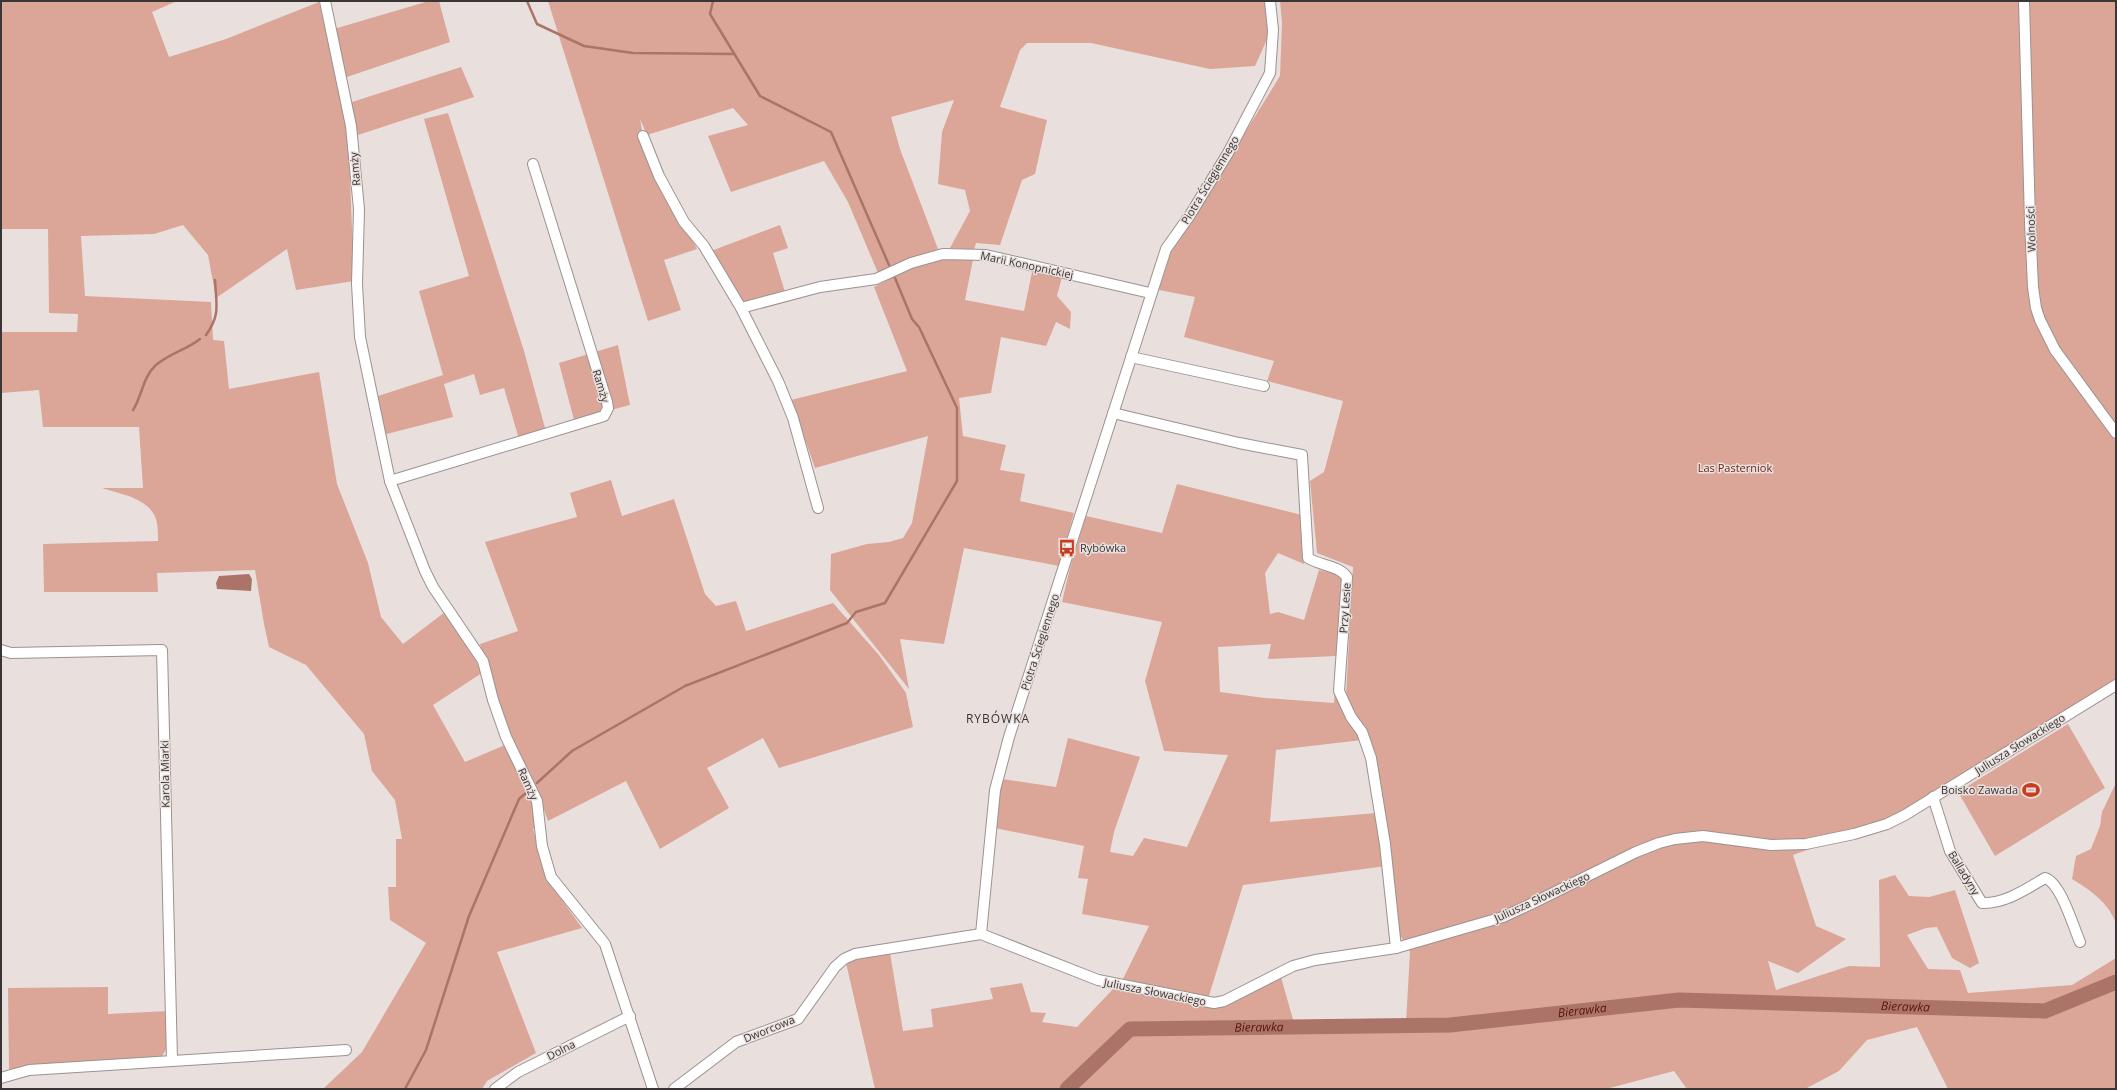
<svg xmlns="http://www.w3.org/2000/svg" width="2117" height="1090" font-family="'Open Sans',sans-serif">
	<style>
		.green { fill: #dba598 }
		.water { fill: #ac7468 }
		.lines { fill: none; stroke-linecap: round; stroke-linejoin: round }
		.stream { stroke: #ac7468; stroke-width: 2.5 }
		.river { stroke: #ac7468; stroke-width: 15 }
		.minor-casing { stroke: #9a9290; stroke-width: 12 }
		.minor { stroke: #fff; stroke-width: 10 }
		.labels { text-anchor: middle; stroke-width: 3; stroke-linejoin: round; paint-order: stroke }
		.street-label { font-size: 11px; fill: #393635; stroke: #e9e0de }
		.park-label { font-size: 11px; fill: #6c2517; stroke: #e9e0de }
		.poi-label { font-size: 11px; fill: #393635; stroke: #e9e0de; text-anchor: start }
		.neighbourhood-label { font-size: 12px; letter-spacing: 1px; fill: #393635; stroke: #e9e0de }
		.water-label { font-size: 12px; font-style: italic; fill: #5a1506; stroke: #e9e0de }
	</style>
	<rect width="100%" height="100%" fill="#e9e0de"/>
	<!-- green -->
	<g class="green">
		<path d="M 1,1 L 177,1 L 152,12 L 169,57 L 226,39 L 319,2 L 348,126 L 354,281 L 296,290 L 287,249 L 216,298 L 208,255 L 183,225 L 154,234 L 81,236 L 85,296 L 211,302 L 213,340 L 224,341 L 229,389 L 319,372 L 337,484 L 368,563 L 381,617 L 403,644 L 445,612 L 469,647 L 482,673 L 433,705 L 465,762 L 505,745 L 532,799 L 537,826 L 533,829 L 549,882 L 582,928 L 497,952 L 536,1053 L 487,1081 L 482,1089 L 323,1089 L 362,1052 L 426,943 L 390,920 L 388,887 L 396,887 L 396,839 L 402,839 L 395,800 L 372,771 L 364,734 L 306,665 L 269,647 L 264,624 L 255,570 L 157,573 L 158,592 L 44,592 L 43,544 L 158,541 C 158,534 158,525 156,519 C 149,498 120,494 102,488 L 143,488 L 139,427 L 43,427 L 39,390 L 1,393 L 1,332 L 77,332 L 78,314 L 49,313 L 48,229 L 1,229 Z"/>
		<path d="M 429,1 L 439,1 L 450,42 L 344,78 L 334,29 Z"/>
		<path d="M 548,1 L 1268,1 L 1273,26 L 1255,66 L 1210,69 L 1091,43 L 1027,43 L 1020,50 L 1000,107 L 1047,120 L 1035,174 L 1022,180 L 1000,245 L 976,243 L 974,250 L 950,248 L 970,211 L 965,190 L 938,184 L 942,132 L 954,100 L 891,117 L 900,149 L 938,249 L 878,273 L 848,202 L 824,161 L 731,192 L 708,136 L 748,125 L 733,108 L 647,135 L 640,119 L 646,152 L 697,249 L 664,260 L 681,310 L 648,321 Z"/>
		<path d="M 1280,1 L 2116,1 L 2116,682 L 1890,820 L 1793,855 L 1816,926 L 1846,939 L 1798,973 L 1768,961 L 1776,990 L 1849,966 L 1880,967 L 1879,880 L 1895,875 L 1909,896 L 1929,897 L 1955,890 L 1979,963 L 1970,968 L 1952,958 L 1937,927 L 1926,928 L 1907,935 L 1928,969 L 1960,970 L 1968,993 L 2072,985 L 2116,958 L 2116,1089 L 1948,1089 L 1917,1027 L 1867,1040 L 1839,1071 L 1805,1089 L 1687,1089 L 1674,1071 L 1606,1089 L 875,1089 L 846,963 L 863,957 L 890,953 L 903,1031 L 933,1027 L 931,1009 L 993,999 L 990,988 L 1022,983 L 1031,1012 L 1046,1013 L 1042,1022 L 1077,1027 L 1114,988 L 1213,1008 L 1281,977 L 1294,1023 L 1128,1026 L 1088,1061 L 1106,1060 L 1131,1034 L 1485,1024 L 1553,1019 L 1531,1014 L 1406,1023 L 1410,952 L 1396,928 L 1367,734 L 1346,695 L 1353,567 L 1317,553 L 1310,481 L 1324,472 L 1343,401 L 1267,381 L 1274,361 L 1184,337 L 1195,297 L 1159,290 L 1171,252 L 1280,76 L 1282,23 Z"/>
		<path d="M 461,67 L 474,97 L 355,136 L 349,103 Z"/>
		<path d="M 448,113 L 524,351 L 545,428 L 519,439 L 504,388 L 480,395 L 474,374 L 444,384 L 453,417 L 383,435 L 375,397 L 443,375 L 419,291 L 469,276 L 424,119 Z"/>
		<path d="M 780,225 L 788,248 L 773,253 L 785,292 L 743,302 L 711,251 Z"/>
		<path d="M 945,259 L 973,259 L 965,300 L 1024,311 L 1032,272 L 1062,277 L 1057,296 L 1071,312 L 1070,329 L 1056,322 L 1046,346 L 1001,337 L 991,393 L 959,398 L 963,436 L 1006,445 L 1000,470 L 1025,474 L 1020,501 L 1074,513 L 1059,566 L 964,548 L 944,644 L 900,639 L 909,689 L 830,590 L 831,554 L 867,544 L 889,542 L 903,538 L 912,523 L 928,436 L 815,468 L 791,400 L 907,371 L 874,287 L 912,268 Z"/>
		<path d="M 618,345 L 630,405 L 574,420 L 559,363 Z"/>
		<path d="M 611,480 L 622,516 L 674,499 L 705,594 L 716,606 L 736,601 L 746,631 L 833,603 L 879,655 L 906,693 L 913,727 L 779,768 L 763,738 L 707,768 L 729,808 L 660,849 L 626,781 L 548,821 L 539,796 L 508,734 L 480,644 L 518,631 L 485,542 L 577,517 L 570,493 Z"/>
		<path d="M 1177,484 L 1302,515 L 1304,564 L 1278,553 L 1265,573 L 1270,614 L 1278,612 L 1304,620 L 1319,570 L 1332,573 L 1341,578 L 1344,591 L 1336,656 L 1268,659 L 1271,644 L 1218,647 L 1220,692 L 1265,698 L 1334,703 L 1335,689 L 1362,740 L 1276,750 L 1270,822 L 1377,813 L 1386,866 L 1243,885 L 1208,999 L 1123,979 L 1149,926 L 1082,914 L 1088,879 L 1078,878 L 1084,846 L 995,828 L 1002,779 L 1056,787 L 1068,738 L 1140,757 L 1114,832 L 1110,852 L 1133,856 L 1144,838 L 1187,847 L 1228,755 L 1164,751 L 1145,681 L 1162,622 L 1062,602 L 1070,568 L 1086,516 L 1162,533 Z"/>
		<path d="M 2068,724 L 2105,788 L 1995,856 L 1958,792 Z"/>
		<path d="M 2116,783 L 2116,923 C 2108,902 2090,890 2072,879 L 2076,856 L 2091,849 L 2100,826 L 2102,812 Z"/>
		<path d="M 108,987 L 108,1014 L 168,1011 C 169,1029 172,1044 160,1059 L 9,1069 L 8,988 Z"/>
	</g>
	<!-- water -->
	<path class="water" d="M 249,574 L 252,579 L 251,591 L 217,589 L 216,583 L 219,576 Z"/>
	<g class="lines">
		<!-- stream -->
		<g class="stream">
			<path d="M 527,1 L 537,24 L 584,46 L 633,53 L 734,54"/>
			<path d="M 713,1 L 710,14 L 760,96 L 831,132 L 889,265"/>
			<path d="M 206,335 C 221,314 216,304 215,280"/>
			<path d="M 133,410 C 142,396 143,377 155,366 C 168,354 186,350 200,339"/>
			<path d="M 537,783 L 572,751 L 685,686 L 847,623 L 856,612 L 885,603 L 957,481 L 957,408 L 919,327 L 912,319 L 895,278"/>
			<path d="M 405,1089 L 426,1050 L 469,916 L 519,799 L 526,793"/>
		</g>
		<!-- river -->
		<path class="river" id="s1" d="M 1067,1089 L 1130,1029 L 1450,1025 L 1679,1000 L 2045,1011 L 2116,982"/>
		<!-- minor casing -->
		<g class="minor-casing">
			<g id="minor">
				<path d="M 325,1 L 351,126 L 359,209 L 357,284 L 360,337 L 390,481 L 425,571 L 433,587 L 483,661 L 493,700 L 506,737 L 537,801 L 542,846 L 551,877 L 605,944 L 653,1089"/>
				<path d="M 2024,1 L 2030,221 L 2033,287 L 2036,308 L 2040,320 L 2055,350 L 2116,433"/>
				<path d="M 643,136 L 659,176 L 684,222 L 704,246 L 741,308 L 778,381 L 793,418 L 818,508"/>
				<path d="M 741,308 L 820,287 L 876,279 L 911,263 L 943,254 L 986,255 L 1150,293"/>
				<path d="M 1131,357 L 1264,386"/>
				<path d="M 1113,413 L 1239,443 L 1302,455 L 1308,558 C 1321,566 1338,565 1347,577 L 1339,691 L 1351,717 L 1362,732 L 1371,758 L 1385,844 L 1396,948"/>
				<path d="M 390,481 L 604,416 L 608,408 L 607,402 L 533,164"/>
				<path d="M 1,650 L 11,653 L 162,650 L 172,1060"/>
				<path d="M 1933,797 L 1950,851 L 1982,903 C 2005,904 2026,889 2045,878 C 2061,883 2073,926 2080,942"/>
				<path d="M 981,934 L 995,790 L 1009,737 L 1166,249 L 1190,215 L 1228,153 L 1270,73 L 1273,30 L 1270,1"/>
				<path d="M 1,1078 L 29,1070 L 346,1050"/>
				<path d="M 495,1089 L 518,1072 L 630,1016"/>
				<path d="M 674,1089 L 736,1042 L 798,1019 L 835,967 L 844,959 L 855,954 L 981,934 L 1098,980 L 1214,1003 L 1224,1001 L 1293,966 L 1315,960 L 1396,948 L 1503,917 L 1533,903 L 1636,852 L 1659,843 L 1675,839 L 1703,836 L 1771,845 L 1806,844 L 1854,834 L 1887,824 L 1905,815 L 2116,685"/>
			</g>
		</g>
		<!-- minor -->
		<use href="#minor" class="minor"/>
	</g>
	<!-- icons -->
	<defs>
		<g id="bus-bare" transform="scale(1.38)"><path d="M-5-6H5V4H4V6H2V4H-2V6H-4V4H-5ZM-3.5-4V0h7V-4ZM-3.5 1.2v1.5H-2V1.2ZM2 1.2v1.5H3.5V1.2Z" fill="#c83d1f" stroke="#e9e0de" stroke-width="2.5" paint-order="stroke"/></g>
		<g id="stadium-bare" transform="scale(1.38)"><path d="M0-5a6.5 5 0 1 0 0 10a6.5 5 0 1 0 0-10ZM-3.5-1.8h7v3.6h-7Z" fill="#c83d1f" stroke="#e9e0de" stroke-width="2.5" paint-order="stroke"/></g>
	</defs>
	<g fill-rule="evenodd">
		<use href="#bus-bare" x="1067" y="548"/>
		<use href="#stadium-bare" x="2031" y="790"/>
	</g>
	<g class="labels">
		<!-- street labels -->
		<g class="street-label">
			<text transform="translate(355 169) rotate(-95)" y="4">Ramży</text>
			<text transform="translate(1210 180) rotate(-59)" y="4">Piotra Ściegiennego</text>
			<text transform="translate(2031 229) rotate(-92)" y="4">Wolności</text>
			<text transform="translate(1027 265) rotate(12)" y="4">Marii Konopnickiej</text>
			<text transform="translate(601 386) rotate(73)" y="4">Ramży</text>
			<text transform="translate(1345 608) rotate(-86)" y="4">Przy Lesie</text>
			<text transform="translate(1040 642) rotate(-72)" y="4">Piotra Ściegiennego</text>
			<text transform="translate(2020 744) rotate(-32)" y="4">Juliusza Słowackiego</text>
			<text transform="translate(165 774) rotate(-91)" y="4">Karola Miarki</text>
			<text transform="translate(528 784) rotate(66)" y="4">Ramży</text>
			<text transform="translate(1964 873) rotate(59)" y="4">Balladyny</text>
			<text transform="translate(1542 897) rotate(-25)" y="4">Juliusza Słowackiego</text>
			<text transform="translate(1155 992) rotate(11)" y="4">Juliusza Słowackiego</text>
			<text transform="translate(769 1029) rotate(-22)" y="4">Dworcowa</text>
			<text transform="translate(561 1050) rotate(-27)" y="4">Dolna</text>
		</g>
		<!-- park labels -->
		<g class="park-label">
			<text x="1735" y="472">Las Pasterniok</text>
		</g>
		<!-- poi labels -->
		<g class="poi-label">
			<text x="1080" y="552">Rybówka</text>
			<text x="2018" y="794" text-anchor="end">Boisko Zawada</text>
		</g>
		<!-- neighbourhood labels -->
		<g class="neighbourhood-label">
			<text x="998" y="723">RYBÓWKA</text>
		</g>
		<!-- water labels -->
		<g class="water-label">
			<text dy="4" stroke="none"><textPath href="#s1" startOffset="864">Bierawka</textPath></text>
			<text dy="4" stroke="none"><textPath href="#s1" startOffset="540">Bierawka</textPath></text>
			<text dy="4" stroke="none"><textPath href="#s1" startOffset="216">Bierawka</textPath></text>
		</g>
	</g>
	<!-- border -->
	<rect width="2117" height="1090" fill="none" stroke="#393635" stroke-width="4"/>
</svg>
